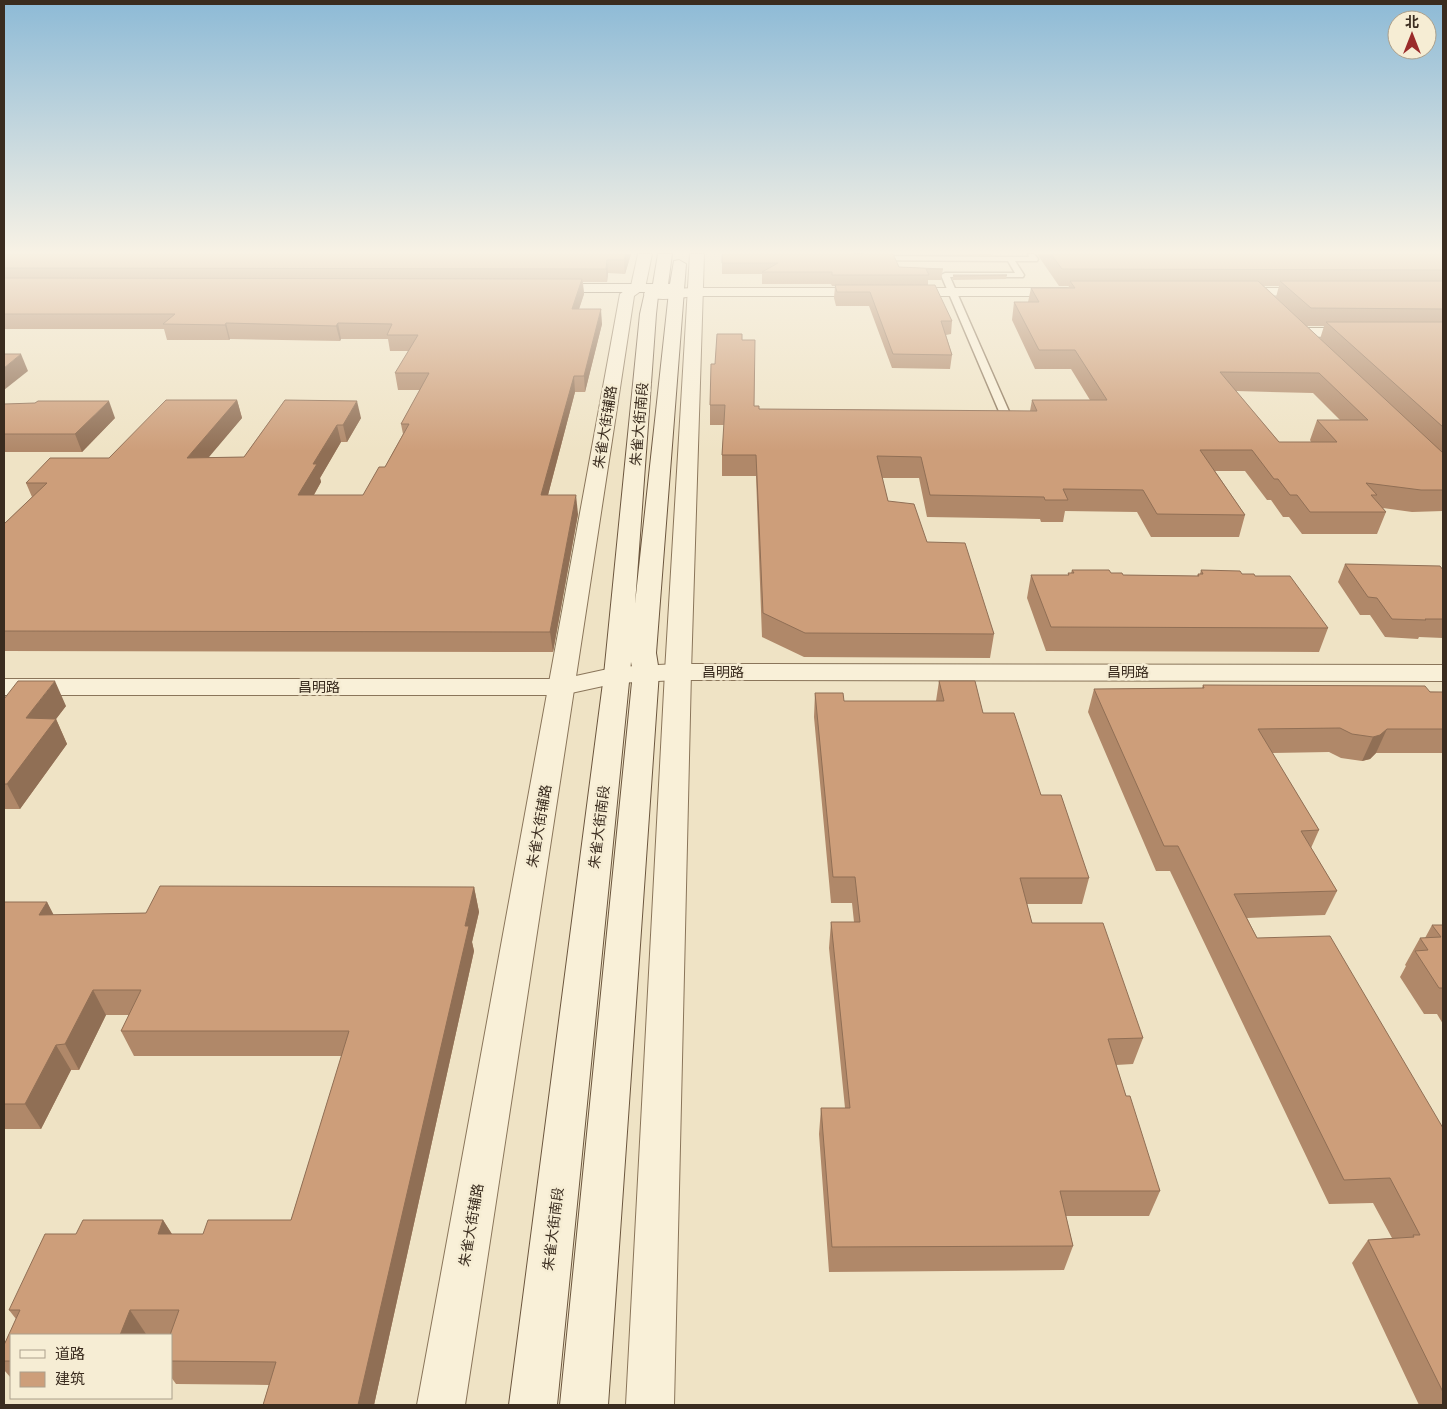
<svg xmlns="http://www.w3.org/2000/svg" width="1447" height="1409" font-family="Georgia,'Noto Sans SC',serif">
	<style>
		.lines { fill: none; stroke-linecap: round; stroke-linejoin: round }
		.service-casing { stroke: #8a755a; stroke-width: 3 }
		.minor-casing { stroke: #8a755a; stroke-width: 2 }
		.tertiary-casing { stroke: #8a755a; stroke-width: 2 }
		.secondary-casing { stroke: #6c563e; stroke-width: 2 }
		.service { fill: #f9f0d8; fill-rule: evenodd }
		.minor { fill: #f9f0d8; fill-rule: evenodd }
		.tertiary { fill: #f9f0d8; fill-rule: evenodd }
		.secondary { fill: #f9f0d8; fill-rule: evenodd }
		.wall { fill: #b08869; fill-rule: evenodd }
		.shaded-wall { fill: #906f55 }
		.building { fill: #cd9e7a; stroke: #906f55; fill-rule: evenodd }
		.labels { text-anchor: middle; stroke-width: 5; stroke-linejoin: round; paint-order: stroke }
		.street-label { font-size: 14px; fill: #3a2c1f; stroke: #f6edd4 }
	</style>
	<rect width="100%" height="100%" fill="#efe3c5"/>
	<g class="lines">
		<!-- service casing -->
		<g class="service-casing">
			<path id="service" d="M 855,254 L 861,254 L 862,256 L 1029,257 L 1028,254 L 1034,254 L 1038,259 L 1037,261 L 1015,261 L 1024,275 L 1023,277 L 950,277 L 1011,416 L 1010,418 L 1002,418 L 1001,416 L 941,275 L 945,273 L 1015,273 L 1008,261 L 859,260 L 855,258 Z"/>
		</g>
		<!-- minor casing -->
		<g class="minor-casing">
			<g id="minor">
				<path d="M 638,254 L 652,254 L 645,288 L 634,296 L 465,1405 L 417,1405 L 620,294 L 631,286 Z"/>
				<path d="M 690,254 L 704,254 L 691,672 L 674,1405 L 626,1405 L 665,672 Z"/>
				<path d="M 1300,328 L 1359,328 L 1365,330 L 1367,333 L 1365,336 L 1359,338 L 1294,336 L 1292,333 L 1294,330 Z"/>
			</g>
		</g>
		<!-- tertiary casing -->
		<g class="tertiary-casing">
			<g id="tertiary">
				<path d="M 694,288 L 1067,288 L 1072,289 L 1074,292 L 1072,295 L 1067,296 L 694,296 C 679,298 661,301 646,297 L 644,294 L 646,291 L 651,290 Z"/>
				<path d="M 1232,288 L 1314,288 L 1319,289 L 1321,292 L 1319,295 L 1314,296 L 1227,295 L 1225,292 L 1227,289 Z"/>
				<path d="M 678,664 L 1443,665 L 1443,681 L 678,680 L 617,683 L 562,695 L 4,695 L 4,679 L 562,679 L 617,667 Z"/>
			</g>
		</g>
		<!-- secondary casing -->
		<g class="secondary-casing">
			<path id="secondary" d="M 658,254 L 672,254 L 668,284 L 670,284 L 674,261 L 679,260 L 686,264 L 656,653 L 659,672 L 608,1405 L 560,1405 L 633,672 L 631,662 L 557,1405 L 509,1405 L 604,675 L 640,314 L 645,292 L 546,292 L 541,291 L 539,288 L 541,285 L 546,284 L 653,284 ZM 663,292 L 669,292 L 635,604 L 656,314 L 658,296 Z"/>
		</g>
		<!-- service -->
		<use href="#service" class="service"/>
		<!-- minor -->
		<use href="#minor" class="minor"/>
		<!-- tertiary -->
		<use href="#tertiary" class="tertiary"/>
		<!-- secondary -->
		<use href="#secondary" class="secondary"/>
	</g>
	<!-- wall -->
	<g class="wall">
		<path d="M 4,254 L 631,254 L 625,274 L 608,273 L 607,282 L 583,282 L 584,294 L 579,309 L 602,324 L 585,392 L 575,392 L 548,495 L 578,514 L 553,652 L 4,651 L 4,524 L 32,497 L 26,483 L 109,458 L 237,400 L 242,418 L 208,457 L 244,457 L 285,400 L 361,418 L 347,442 L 341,442 L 320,478 L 321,482 L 314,495 L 363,495 L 385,467 L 403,434 L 401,424 L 420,390 L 398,390 L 395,373 L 409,351 L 390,351 L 388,339 L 341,339 L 340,341 L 230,339 L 229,340 L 167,340 L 164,329 L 4,329 Z"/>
		<path d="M 722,254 L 991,254 L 991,255 L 893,254 L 899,267 L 943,269 L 941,280 L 928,280 L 928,285 L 952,321 L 951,334 L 946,335 L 952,355 L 950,369 L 892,368 L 869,306 L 836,306 L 834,298 L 835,286 L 832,286 L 831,284 L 762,284 L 762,274 L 722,274 Z"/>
		<path d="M 1037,254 L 1443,254 L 1443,511 L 1412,512 L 1383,508 L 1386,512 L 1377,534 L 1302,534 L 1289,517 L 1283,517 L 1271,500 L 1267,500 L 1245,471 L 1215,471 L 1245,515 L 1239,537 L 1151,537 L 1137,512 L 1065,511 L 1063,522 L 1041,522 L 1040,519 L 927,517 L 919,478 L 882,478 L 888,501 L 927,542 L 994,634 L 990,658 L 804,657 L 762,637 L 756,476 L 722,476 L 722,455 L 724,425 L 710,425 L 710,405 L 715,364 L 742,340 L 754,406 L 759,409 L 1030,411 L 1032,400 L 1090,400 L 1071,369 L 1035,369 L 1012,320 L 1014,302 L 1028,302 L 1031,288 L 1068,288 L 1069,286 L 1059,286 ZM 1264,286 L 1279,286 L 1276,297 ZM 1307,326 L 1324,326 L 1320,339 ZM 1236,391 L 1313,393 L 1340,420 L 1317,420 L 1310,440 L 1311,442 L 1279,442 Z"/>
		<path d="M 953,275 L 1007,275 L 1006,279 L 953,280 Z"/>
		<path d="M 4,404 L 115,418 L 82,452 L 4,452 Z"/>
		<path d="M 1345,564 L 1443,570 L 1443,638 L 1419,637 L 1418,639 L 1385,637 L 1370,615 L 1360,615 L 1338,582 Z"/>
		<path d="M 1072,570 L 1111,573 L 1123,575 L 1197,576 L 1198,574 L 1200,574 L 1201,570 L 1255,576 L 1328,628 L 1319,652 L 1046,651 L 1027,598 L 1031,575 L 1068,575 L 1068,573 L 1071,573 Z"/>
		<path d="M 939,681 L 983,713 L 1041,795 L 1089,878 L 1082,904 L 1027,904 L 1032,923 L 1143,1038 L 1133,1064 L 1116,1065 L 1126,1096 L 1160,1191 L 1149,1216 L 1066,1216 L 1073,1246 L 1064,1270 L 829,1272 L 819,1134 L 821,1108 L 845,1108 L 829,948 L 831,922 L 854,922 L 852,903 L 831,903 L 814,717 L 815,693 L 844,701 L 936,701 Z"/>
		<path d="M 1203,685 L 1443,692 L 1443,753 L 1376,753 L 1370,759 L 1362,761 L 1341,758 L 1329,752 L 1272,753 L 1319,830 L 1311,848 L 1337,891 L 1325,915 L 1247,918 L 1257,938 L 1443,1128 L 1443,1405 L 1419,1405 L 1352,1263 L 1368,1240 L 1392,1238 L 1373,1203 L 1329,1204 L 1170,871 L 1156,871 L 1088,712 L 1094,689 L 1202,688 Z"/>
		<path d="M 4,699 L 66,706 L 56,719 L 67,744 L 20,809 L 4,809 Z"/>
		<path d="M 474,887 L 479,912 L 472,942 L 474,951 L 374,1405 L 263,1405 L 269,1385 L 176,1384 L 171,1377 L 171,1335 L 170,1334 L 146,1334 L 145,1335 L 11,1335 L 11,1378 L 4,1370 L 4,1345 L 16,1319 L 9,1310 L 76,1234 L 163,1220 L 172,1234 L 203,1234 L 291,1220 L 342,1056 L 134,1056 L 121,1031 L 129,1015 L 106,1015 L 79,1070 L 71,1070 L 41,1129 L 4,1129 L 4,902 L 47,902 L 53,915 L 146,913 Z"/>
		<path d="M 1432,925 L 1443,925 L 1443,1024 L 1437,1014 L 1424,1014 L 1400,977 L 1406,966 L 1405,965 L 1420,938 L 1425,938 Z"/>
	</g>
	<!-- shaded-wall -->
	<g class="shaded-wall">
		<path d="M 626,254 L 631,254 L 625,274 L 624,260 Z"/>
		<path d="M 607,260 L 608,273 L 607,282 L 606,269 Z"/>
		<path d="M 582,279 L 584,294 L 574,324 L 572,309 Z"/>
		<path d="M 601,309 L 602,324 L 585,392 L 584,376 Z"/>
		<path d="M 226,323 L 230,339 L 229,340 L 225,325 Z"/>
		<path d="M 338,323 L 341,339 L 340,341 L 336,326 Z"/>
		<path d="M 21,354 L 28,371 L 4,390 L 4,368 Z"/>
		<path d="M 574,376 L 575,392 L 543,514 L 541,495 Z"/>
		<path d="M 237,400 L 242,418 L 193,476 L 187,458 Z"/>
		<path d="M 109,401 L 115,418 L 82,452 L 75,434 Z"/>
		<path d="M 357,401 L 361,418 L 347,442 L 343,425 Z"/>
		<path d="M 337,425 L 341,442 L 320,478 L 321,482 L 303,514 L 298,495 L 313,464 Z"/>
		<path d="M 576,495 L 578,514 L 553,652 L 550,632 Z"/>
		<path d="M 55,681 L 66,706 L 56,719 L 67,744 L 20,809 L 7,784 L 26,718 Z"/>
		<path d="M 1387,729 L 1376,753 L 1370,759 L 1362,761 L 1373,737 Z"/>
		<path d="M 474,887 L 479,912 L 472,942 L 474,951 L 374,1405 L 358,1405 Z"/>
		<path d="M 47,902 L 60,927 L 39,915 Z"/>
		<path d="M 93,990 L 106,1015 L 79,1070 L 65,1044 Z"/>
		<path d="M 56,1045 L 71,1070 L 41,1129 L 25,1104 Z"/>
		<path d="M 163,1220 L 178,1244 L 158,1234 Z"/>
		<path d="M 130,1310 L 146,1334 L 145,1335 L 120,1335 Z"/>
	</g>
	<!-- building -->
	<g class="building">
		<path d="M 4,254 L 626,254 L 624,260 L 607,260 L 606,269 L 4,268 Z"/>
		<path d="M 722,254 L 893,254 L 899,267 L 943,269 L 926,269 L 929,275 L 832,275 L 832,272 L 762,272 L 778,263 L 722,263 Z"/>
		<path d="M 1051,254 L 1443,254 L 1443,270 L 1062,269 Z"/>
		<path d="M 953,275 L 1007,275 L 954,276 Z"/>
		<path d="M 4,278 L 582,279 L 572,309 L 601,309 L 584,376 L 574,376 L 541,495 L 576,495 L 550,632 L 4,631 L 4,524 L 47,483 L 26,483 L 50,458 L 109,458 L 166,400 L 237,400 L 187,458 L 244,457 L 285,400 L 357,401 L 343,425 L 337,425 L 313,464 L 317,464 L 298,495 L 363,495 L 379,467 L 385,467 L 409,424 L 401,424 L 429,373 L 395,373 L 418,335 L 387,335 L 392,324 L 338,323 L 336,326 L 226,323 L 225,325 L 163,324 L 175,314 L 4,314 Z"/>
		<path d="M 1070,281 L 1258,281 L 1443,453 L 1443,490 L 1421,490 L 1366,483 L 1377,495 L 1371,495 L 1386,512 L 1310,512 L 1297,495 L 1290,495 L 1278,479 L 1274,479 L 1252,450 L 1200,450 L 1245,515 L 1157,514 L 1143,490 L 1063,489 L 1068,500 L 1045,500 L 1044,497 L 930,495 L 921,457 L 877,456 L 888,501 L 914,504 L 927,542 L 965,543 L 994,634 L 805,633 L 763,613 L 756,455 L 722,455 L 725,405 L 710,405 L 711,364 L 715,364 L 717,334 L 742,334 L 742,340 L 755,340 L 754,406 L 759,406 L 759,409 L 1037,411 L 1032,400 L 1107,400 L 1075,350 L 1039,350 L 1014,302 L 1039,302 L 1031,288 L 1075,288 ZM 1220,372 L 1319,373 L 1368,420 L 1317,420 L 1337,442 L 1279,442 Z"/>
		<path d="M 1280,281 L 1443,281 L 1443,309 L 1311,308 Z"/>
		<path d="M 835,285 L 935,285 L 952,321 L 941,321 L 952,355 L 893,354 L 870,292 L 837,292 Z"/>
		<path d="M 1326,322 L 1443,322 L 1443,427 Z"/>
		<path d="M 4,354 L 21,354 L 4,368 Z"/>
		<path d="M 38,401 L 109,401 L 75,434 L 4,434 L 4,404 L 35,403 Z"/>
		<path d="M 1345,564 L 1440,566 L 1443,570 L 1443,619 L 1425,619 L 1426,620 L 1392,619 L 1377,598 L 1368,597 Z"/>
		<path d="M 1072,570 L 1109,570 L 1111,573 L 1122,573 L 1123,575 L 1199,576 L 1198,574 L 1203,574 L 1201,570 L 1240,571 L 1242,574 L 1254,574 L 1255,576 L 1290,576 L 1328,628 L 1051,627 L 1031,575 L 1069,575 L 1068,573 L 1074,573 Z"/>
		<path d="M 18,681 L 55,681 L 26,718 L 56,719 L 7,784 L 4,784 L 4,699 Z"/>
		<path d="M 939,681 L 975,681 L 983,713 L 1014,713 L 1041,795 L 1061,795 L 1089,878 L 1020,878 L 1032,923 L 1103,923 L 1143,1038 L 1108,1039 L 1126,1096 L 1130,1096 L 1160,1191 L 1060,1191 L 1073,1246 L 832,1247 L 821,1108 L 850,1108 L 831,922 L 860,922 L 855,877 L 833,877 L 815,693 L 843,693 L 844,701 L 944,701 Z"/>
		<path d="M 1203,685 L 1425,686 L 1430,692 L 1443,692 L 1443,729 L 1387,729 L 1380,735 L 1373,737 L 1352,734 L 1340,728 L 1258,729 L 1319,830 L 1301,831 L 1337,891 L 1234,894 L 1257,938 L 1330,936 L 1443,1128 L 1443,1392 L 1368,1240 L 1414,1237 L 1413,1235 L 1420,1235 L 1390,1178 L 1344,1180 L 1178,846 L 1164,846 L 1094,689 L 1204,688 Z"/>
		<path d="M 160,886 L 474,887 L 465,926 L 469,926 L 358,1405 L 263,1405 L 276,1362 L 171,1361 L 171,1335 L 170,1335 L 179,1310 L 130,1310 L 120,1335 L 11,1335 L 11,1361 L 4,1361 L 4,1345 L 20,1310 L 9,1310 L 45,1234 L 76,1234 L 83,1220 L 163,1220 L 158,1234 L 203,1234 L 208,1220 L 291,1220 L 349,1031 L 121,1031 L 141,990 L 93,990 L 65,1044 L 56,1045 L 25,1104 L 4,1104 L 4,902 L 47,902 L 39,915 L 146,913 Z"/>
		<path d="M 1432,925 L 1443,925 L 1443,988 L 1439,988 L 1415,951 L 1428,950 L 1420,938 L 1441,937 Z"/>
	</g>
	<!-- sky -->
	<linearGradient id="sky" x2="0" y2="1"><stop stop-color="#8dbad6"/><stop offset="0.56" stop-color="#f8f2e5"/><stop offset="1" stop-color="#f8f2e5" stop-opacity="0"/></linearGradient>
	<rect width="1447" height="451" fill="url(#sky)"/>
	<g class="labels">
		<!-- street labels -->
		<g class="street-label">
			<text transform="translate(639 424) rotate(-85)" y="5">朱雀大街南段</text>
			<text transform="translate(605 427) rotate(-81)" y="5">朱雀大街辅路</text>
			<text x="723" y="677">昌明路</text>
			<text x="1128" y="677">昌明路</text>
			<text x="319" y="692">昌明路</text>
			<text transform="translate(539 826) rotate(-80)" y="5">朱雀大街辅路</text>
			<text transform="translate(599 827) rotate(-83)" y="5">朱雀大街南段</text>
			<text transform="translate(471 1225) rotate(-80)" y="5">朱雀大街辅路</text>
			<text transform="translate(553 1229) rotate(-83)" y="5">朱雀大街南段</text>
		</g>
	</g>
	<!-- border -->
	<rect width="1447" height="1409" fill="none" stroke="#3a2c1f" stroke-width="10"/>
	<!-- legend -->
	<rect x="10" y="1334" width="162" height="65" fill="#f6edd4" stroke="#aba08c"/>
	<rect x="20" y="1350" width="25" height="8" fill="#f9f0d8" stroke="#aba08c"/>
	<text x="55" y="1359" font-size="15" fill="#3a2c1f">道路</text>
	<rect x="20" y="1372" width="25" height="15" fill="#cd9e7a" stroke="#aba08c"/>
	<text x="55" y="1384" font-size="15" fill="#3a2c1f">建筑</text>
	<!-- north arrow -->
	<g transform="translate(1412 35)"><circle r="24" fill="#f6edd4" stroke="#aba08c"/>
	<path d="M0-4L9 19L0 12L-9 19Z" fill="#9a2b2a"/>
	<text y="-8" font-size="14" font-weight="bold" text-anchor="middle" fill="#3a2c1f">北</text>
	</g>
</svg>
